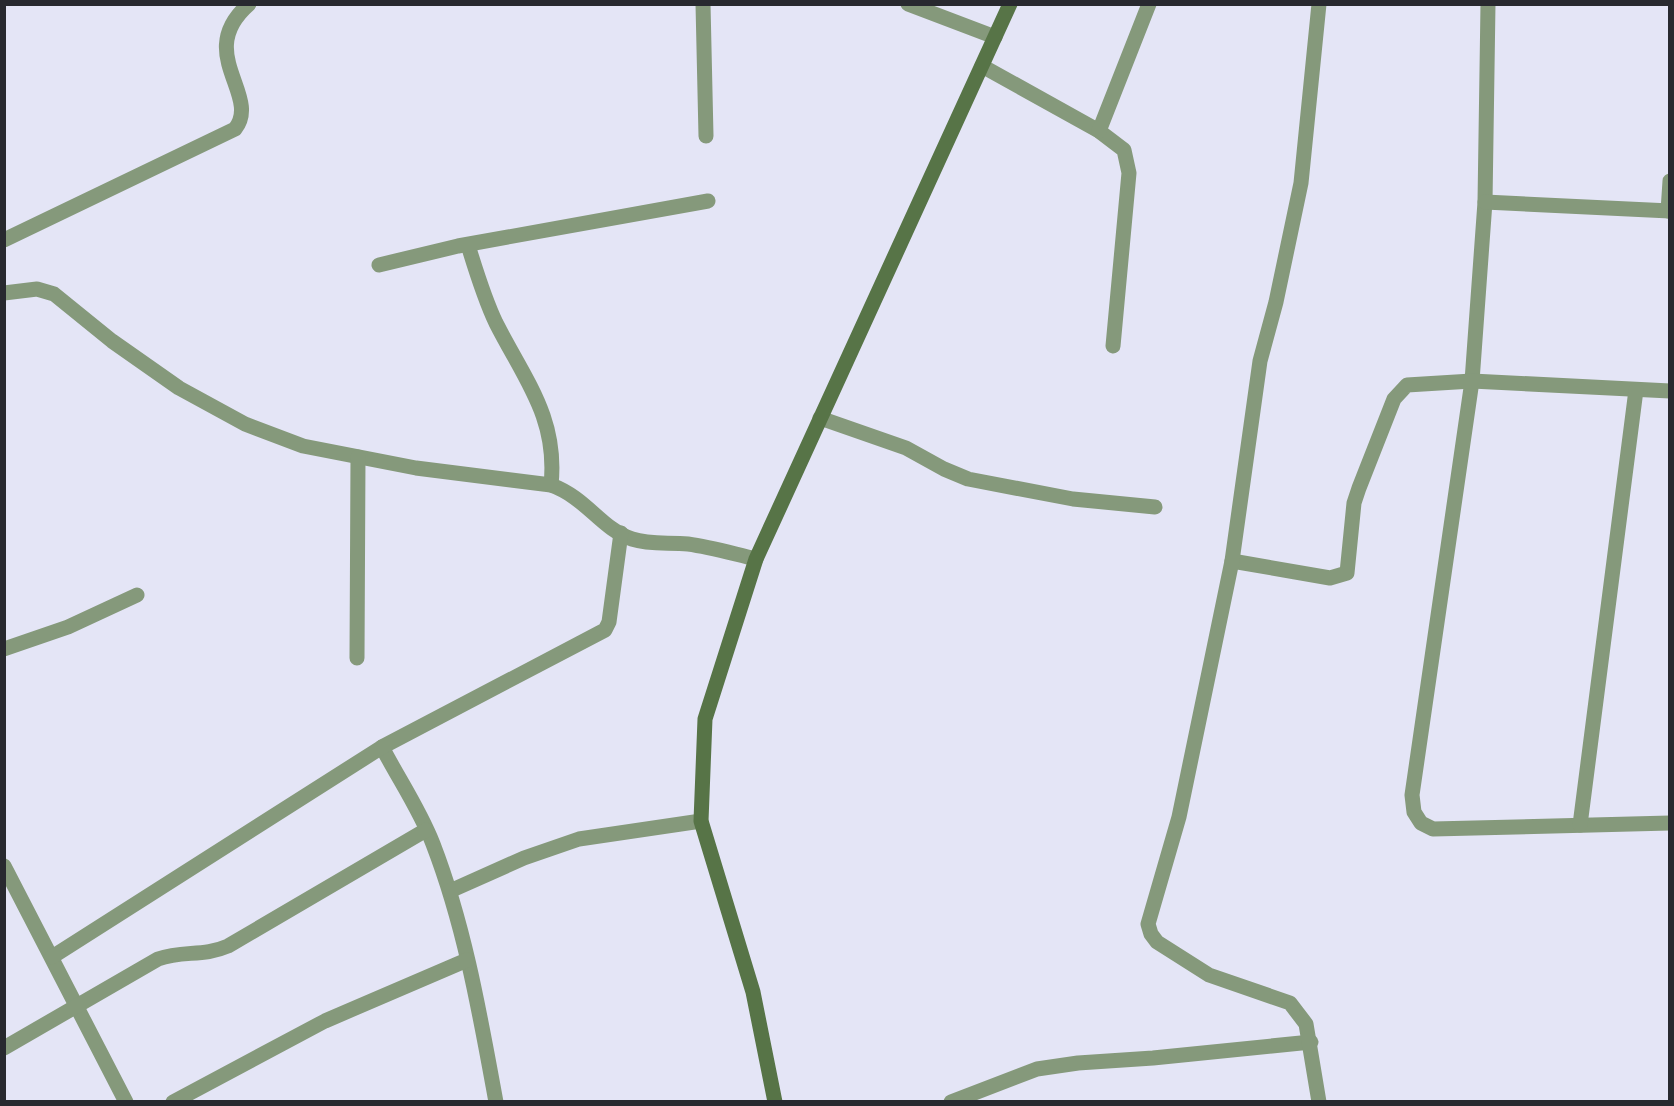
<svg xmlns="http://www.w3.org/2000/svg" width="1674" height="1106" font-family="'PT Sans',sans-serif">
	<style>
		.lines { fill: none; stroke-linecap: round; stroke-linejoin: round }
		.street { stroke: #85997b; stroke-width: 15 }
		.secondary { stroke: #577447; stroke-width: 15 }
	</style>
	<rect width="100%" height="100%" fill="#e4e5f6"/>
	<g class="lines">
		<!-- street -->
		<g class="street">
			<path d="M 703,4 L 706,136"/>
			<path d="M 908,4 L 995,37"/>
			<path d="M 1488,4 L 1485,202 L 1472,381 L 1412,795 L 1414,812 L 1421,823 L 1433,829 L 1670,823"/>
			<path d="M 982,66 L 1099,131 L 1124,150 L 1129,173 L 1113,346"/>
			<path d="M 1099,131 L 1149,4"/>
			<path d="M 1485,202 L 1670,211"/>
			<path d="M 1668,211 L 1670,181"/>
			<path d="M 4,240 L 235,129 C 262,95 193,53 249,4"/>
			<path d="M 468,245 C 476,271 484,298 496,323 C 525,380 558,418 551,485"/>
			<path d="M 379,265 L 458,246 L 708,201"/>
			<path d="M 4,293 L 37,289 L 54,294 L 112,341 L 179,388 L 245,424 L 303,446 L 416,468 L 551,485 C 587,498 601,529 632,539 C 650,545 669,542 688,544 C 711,547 734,554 756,559"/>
			<path d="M 820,418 L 906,448 L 944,469 L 968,479 L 1073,499 L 1155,507"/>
			<path d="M 1232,561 L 1330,578 L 1347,573 L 1354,503 L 1359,488 L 1394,399 L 1407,385 L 1472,381 L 1670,391"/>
			<path d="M 4,649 L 68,627 L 137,595"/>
			<path d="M 357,658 L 358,457"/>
			<path d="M 382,747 C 398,778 420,810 433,844 C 465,927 480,1015 496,1102"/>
			<path d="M 1580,825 L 1636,390"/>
			<path d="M 4,866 L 126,1102"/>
			<path d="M 450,891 L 524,858 L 579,839 L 701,821"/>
			<path d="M 52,957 L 382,747 L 605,630 L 609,622 L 621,533"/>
			<path d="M 4,1048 L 158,959 C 183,950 203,957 228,946 L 426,830"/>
			<path d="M 173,1102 L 325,1021 L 467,960"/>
			<path d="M 951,1102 L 1037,1069 L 1078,1063 L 1153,1058 L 1311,1042"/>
			<path d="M 1319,1102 L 1306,1024 L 1290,1003 L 1209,975 L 1157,942 L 1151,934 L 1148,924 L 1179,817 L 1232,561 L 1260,361 L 1276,302 L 1301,183 L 1319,4"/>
		</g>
		<!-- secondary -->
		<path class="secondary" d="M 775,1102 L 753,992 L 701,821 L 705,719 L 756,559 L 1010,4"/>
	</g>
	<!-- border -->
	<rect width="1674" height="1106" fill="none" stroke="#28292f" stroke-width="12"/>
</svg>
